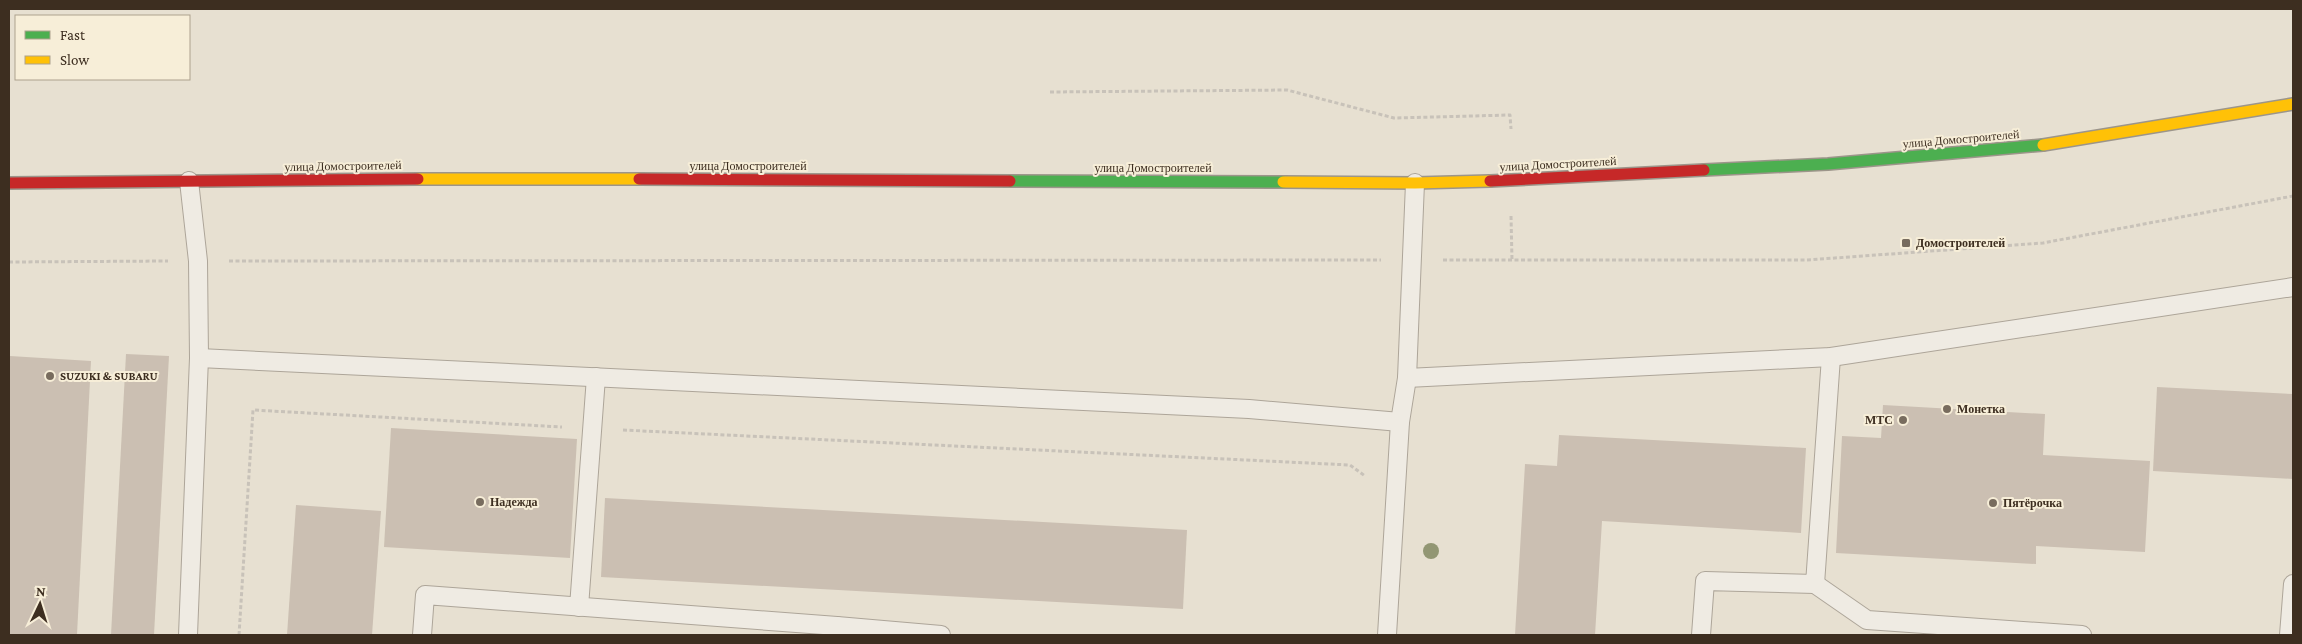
<svg xmlns="http://www.w3.org/2000/svg" width="2302" height="644" font-family="'Crimson Pro',serif">
	<style>
		.building { fill: #cbbfb2 }
		.lines { fill: none; stroke-linecap: round; stroke-linejoin: round }
		.lane-casing { stroke: #ada599; stroke-width: 20 }
		.fast-casing { stroke: #9c958a; stroke-width: 14 }
		.slow-casing { stroke: #9c958a; stroke-width: 14 }
		.jam-casing { stroke: #9c958a; stroke-width: 14 }
		.path { stroke: #c8c2b9; stroke-width: 3; stroke-dasharray: 4 2.5; stroke-linecap: butt }
		.lane { stroke: #efebe3; stroke-width: 18 }
		.fast { stroke: #4caf50; stroke-width: 11 }
		.slow { stroke: #ffc107; stroke-width: 11 }
		.jam { stroke: #c62828; stroke-width: 11 }
		.tree { fill: #929673 }
		.poi-dot { fill: #786c5e; stroke: #f7eed8; stroke-width: 2 }
		.labels { text-anchor: middle; stroke-width: 4; stroke-linejoin: round; paint-order: stroke }
		.street-label { font-size: 12px; fill: #3d2e20; stroke: #f7eed8 }
		.poi-label { font-size: 12px; font-weight: bold; fill: #3d2e20; stroke: #f7eed8; text-anchor: start }
	</style>
	<rect width="100%" height="100%" fill="#e7e0d1"/>
	<!-- building -->
	<g class="building">
		<path d="M 126,354 L 169,356 L 154,635 L 111,635 Z"/>
		<path d="M 10,356 L 91,361 L 77,635 L 9,635 Z"/>
		<path d="M 2157,387 L 2293,394 L 2293,479 L 2153,471 Z"/>
		<path d="M 1883,405 L 2045,414 L 2043,455 L 2150,461 L 2145,552 L 2036,546 L 2036,564 L 1836,553 L 1842,436 L 1881,438 Z"/>
		<path d="M 391,428 L 577,439 L 570,558 L 384,547 Z"/>
		<path d="M 1559,435 L 1806,448 L 1801,533 L 1602,521 L 1595,635 L 1515,635 L 1525,464 L 1557,466 Z"/>
		<path d="M 605,498 L 1187,530 L 1183,609 L 601,577 Z"/>
		<path d="M 296,505 L 381,511 L 372,635 L 287,635 Z"/>
	</g>
	<g class="lines">
		<!-- lane casing -->
		<g class="lane-casing">
			<g id="lane">
				<path d="M 199,358 L 1249,409 L 1400,422"/>
				<path d="M 1407,378 L 1831,357 L 2293,287"/>
				<path d="M 1815,584 L 1867,620 L 2082,635"/>
				<path d="M 579,607 L 596,377"/>
				<path d="M 837,626 L 941,635"/>
				<path d="M 188,635 L 199,358 L 198,261 L 189,181"/>
				<path d="M 422,635 L 425,595 L 837,626 L 836,635"/>
				<path d="M 1387,635 L 1400,422 L 1407,378 L 1415,183"/>
				<path d="M 1701,635 L 1705,581 L 1815,584 L 1831,357"/>
				<path d="M 2289,635 L 2293,584"/>
			</g>
		</g>
		<!-- fast casing -->
		<g class="fast-casing">
			<g id="fast">
				<path d="M 1704,170 L 1828,164 L 2043,145"/>
				<path d="M 1010,181 L 1283,182"/>
			</g>
		</g>
		<!-- slow casing -->
		<g class="slow-casing">
			<g id="slow">
				<path d="M 2043,145 L 2293,104"/>
				<path d="M 418,179 L 639,179"/>
				<path d="M 1283,182 L 1415,183 L 1490,181"/>
			</g>
		</g>
		<!-- jam casing -->
		<g class="jam-casing">
			<g id="jam">
				<path d="M 639,179 L 1010,181"/>
				<path d="M 1490,181 L 1704,170"/>
				<path d="M 9,183 L 418,179"/>
			</g>
		</g>
		<!-- path -->
		<g class="path">
			<path d="M 1050,92 L 1287,90 L 1394,118 L 1510,115 L 1511,129"/>
			<path d="M 1511,216 L 1512,260"/>
			<path d="M 1443,260 L 1807,260 L 2043,243 L 2293,196"/>
			<path d="M 229,261 L 1381,260"/>
			<path d="M 9,262 L 168,261"/>
			<path d="M 623,430 L 1350,465 L 1365,476"/>
			<path d="M 239,635 L 253,410 L 562,427"/>
		</g>
		<!-- lane -->
		<use href="#lane" class="lane"/>
		<!-- fast -->
		<use href="#fast" class="fast"/>
		<!-- slow -->
		<use href="#slow" class="slow"/>
		<!-- jam -->
		<use href="#jam" class="jam"/>
	</g>
	<!-- trees -->
	<circle class="tree" cx="1431" cy="551" r="8"/>
	<!-- markers -->
	<g class="poi-dot">
		<rect x="1901" y="238" width="10" height="10" rx="2.5"/>
		<circle cx="50" cy="376" r="5"/>
		<circle cx="1947" cy="409" r="5"/>
		<circle cx="1903" cy="420" r="5"/>
		<circle cx="480" cy="502" r="5"/>
		<circle cx="1993" cy="503" r="5"/>
	</g>
	<g class="labels">
		<!-- street labels -->
		<g class="street-label">
			<text transform="translate(1961 139) rotate(-5)" y="4">улица Домостроителей</text>
			<text transform="translate(1558 164) rotate(-3)" y="4">улица Домостроителей</text>
			<text transform="translate(343 166) rotate(-1)" y="4">улица Домостроителей</text>
			<text x="748" y="170">улица Домостроителей</text>
			<text x="1153" y="172">улица Домостроителей</text>
		</g>
		<!-- poi labels -->
		<g class="poi-label">
			<text x="1916" y="247">Домостроителей</text>
			<text x="60" y="380">SUZUKI &amp; SUBARU</text>
			<text x="1957" y="413">Монетка</text>
			<text x="1893" y="424" text-anchor="end">МТС</text>
			<text x="490" y="506">Надежда</text>
			<text x="2003" y="507">Пятёрочка</text>
		</g>
	</g>
	<!-- border -->
	<rect width="2302" height="644" fill="none" stroke="#3d2e20" stroke-width="20"/>
	<!-- legend -->
	<rect x="15" y="15" width="175" height="65" fill="#f7eed8" stroke="#ada18e"/>
	<rect x="25" y="31" width="25" height="8" fill="#4caf50" stroke="#ada18e"/>
	<text x="60" y="40" font-size="15" fill="#3d2e20">Fast</text>
	<rect x="25" y="56" width="25" height="8" fill="#ffc107" stroke="#ada18e"/>
	<text x="60" y="65" font-size="15" fill="#3d2e20">Slow</text>
	<!-- north arrow -->
	<g transform="translate(40 604) rotate(4)" stroke="#f7eed8" stroke-width="4" paint-order="stroke">
	<path d="M0-4L9 19L0 12L-9 19Z" fill="#3d2e20"/>
	<text y="-8" font-size="14" font-weight="bold" text-anchor="middle" fill="#3d2e20">N</text>
	</g>
</svg>
